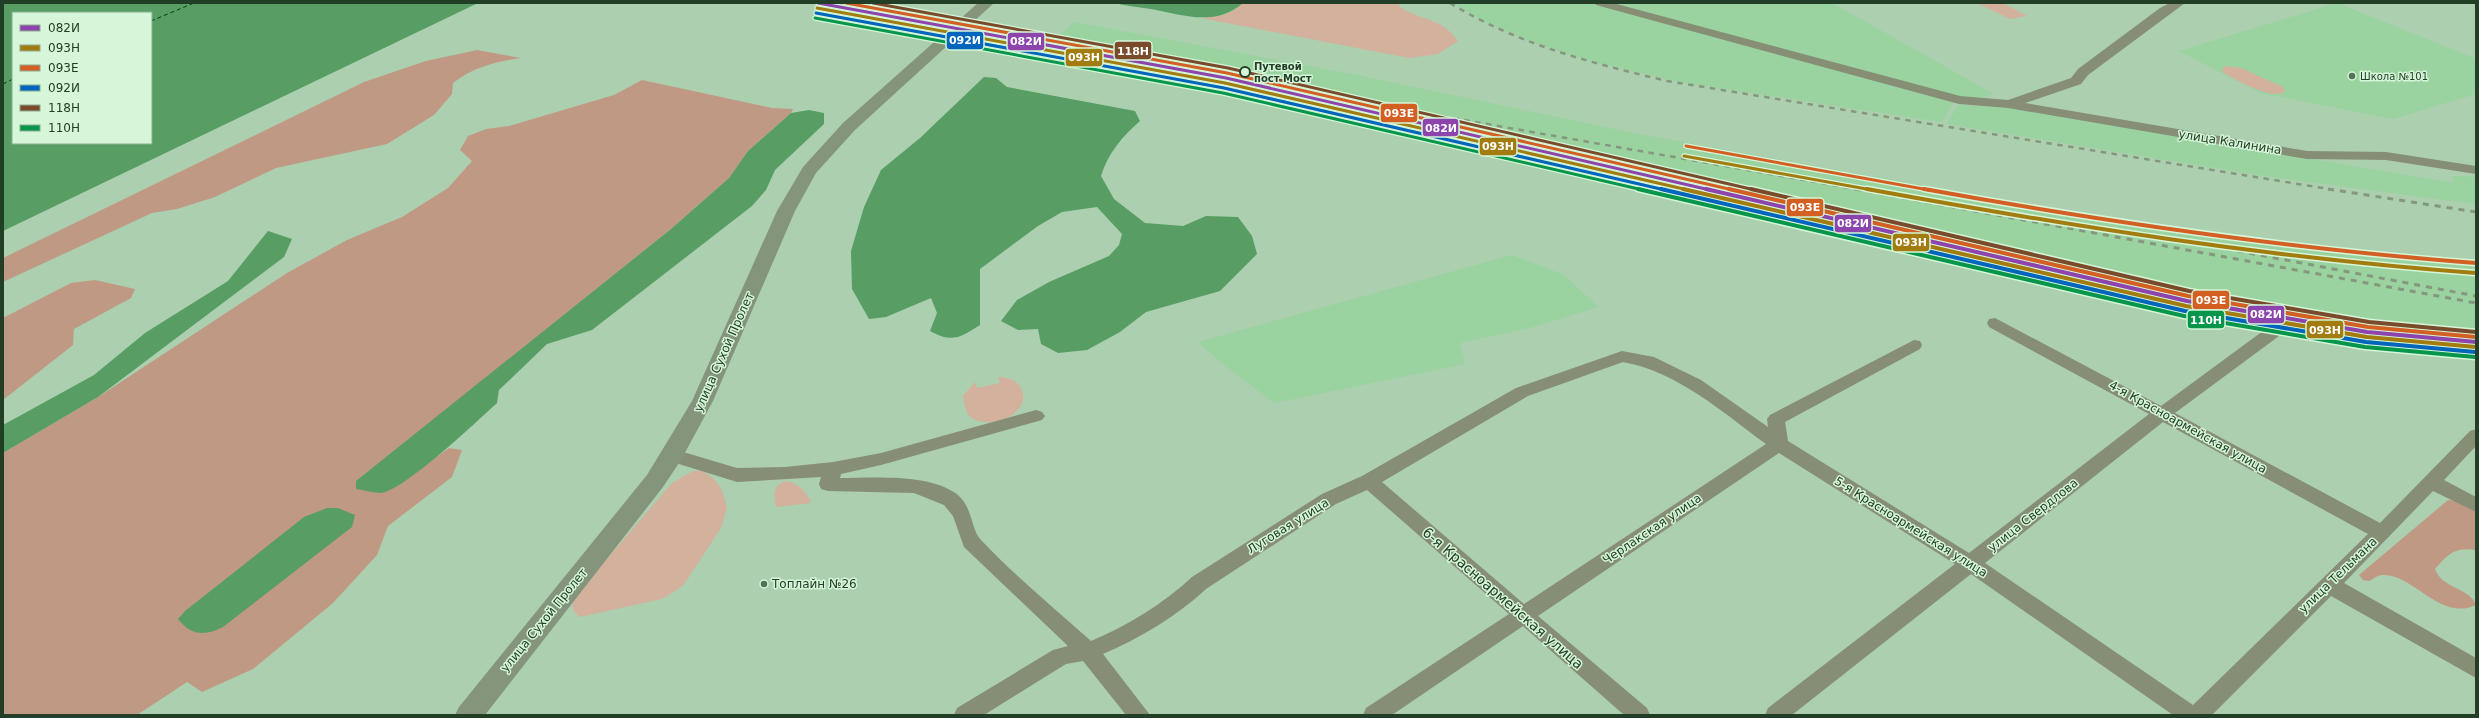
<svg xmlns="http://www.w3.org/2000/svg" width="2479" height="718" font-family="'DejaVu Sans',sans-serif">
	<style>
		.built { fill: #9ad2a0 }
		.green { fill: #d3b19d }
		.forest { fill: #c09985 }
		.water { fill: #589e64; fill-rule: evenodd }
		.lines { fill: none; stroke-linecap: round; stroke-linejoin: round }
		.ferry { stroke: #003e0f; stroke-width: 1; stroke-dasharray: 4 3; stroke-linecap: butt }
		.minor { fill: #868e75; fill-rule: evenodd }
		.major { fill: #84957b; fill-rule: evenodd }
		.rail-far1 { stroke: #86977f; stroke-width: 2.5; stroke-dasharray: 5.5 5.5; stroke-linecap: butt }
		.rail { stroke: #86977f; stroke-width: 3; stroke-dasharray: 6 6; stroke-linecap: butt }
		.rail-1-far1-casing { stroke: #d5f6d8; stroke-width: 5.5 }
		.rail-1-casing { stroke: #d5f6d8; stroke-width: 7 }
		.rail-2-far1-casing { stroke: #d5f6d8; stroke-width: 5.5 }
		.rail-2-casing { stroke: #d5f6d8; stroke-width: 7 }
		.rail-3-far1-casing { stroke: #d5f6d8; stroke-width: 5.5 }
		.rail-3-casing { stroke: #d5f6d8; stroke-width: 7 }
		.rail-4-far1-casing { stroke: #d5f6d8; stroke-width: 5.5 }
		.rail-4-casing { stroke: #d5f6d8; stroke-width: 7 }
		.rail-5-far1-casing { stroke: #d5f6d8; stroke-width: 5.5 }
		.rail-5-casing { stroke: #d5f6d8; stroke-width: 7 }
		.rail-6-far1-casing { stroke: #d5f6d8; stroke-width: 5.5 }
		.rail-6-casing { stroke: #d5f6d8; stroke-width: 7 }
		.rail-1-far1 { stroke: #8e44ad; stroke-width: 3 }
		.rail-1 { stroke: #8e44ad; stroke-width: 4 }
		.rail-2-far1 { stroke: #a27c0f; stroke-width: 3 }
		.rail-2 { stroke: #a27c0f; stroke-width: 4 }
		.rail-3-far1 { stroke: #d35f23; stroke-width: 3 }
		.rail-3 { stroke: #d35f23; stroke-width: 4 }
		.rail-4-far1 { stroke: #0065bd; stroke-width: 3 }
		.rail-4 { stroke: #0065bd; stroke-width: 4 }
		.rail-5-far1 { stroke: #7a4b2a; stroke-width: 3 }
		.rail-5 { stroke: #7a4b2a; stroke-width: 4 }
		.rail-6-far1 { stroke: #05964b; stroke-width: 3 }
		.rail-6 { stroke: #05964b; stroke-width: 4 }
		.stop-dot { fill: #d5f6d8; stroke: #233e26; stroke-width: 2 }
		.poi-dot { fill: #537156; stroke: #d5f6d8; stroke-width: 1.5 }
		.labels { text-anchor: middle; stroke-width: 3; stroke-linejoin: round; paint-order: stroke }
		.far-stop-label { font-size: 10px; font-weight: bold; fill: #233e26; stroke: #d5f6d8; text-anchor: start }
		.far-poi-label { font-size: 10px; fill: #233e26; stroke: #d5f6d8; text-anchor: start }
		.street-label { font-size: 12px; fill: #233e26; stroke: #d5f6d8 }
		.poi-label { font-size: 12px; fill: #233e26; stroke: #d5f6d8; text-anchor: start }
		.near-street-label { font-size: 14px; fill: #233e26; stroke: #d5f6d8 }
		.line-badge { stroke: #d5f6d8; stroke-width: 1.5 }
		.badge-label { font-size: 11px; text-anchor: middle; font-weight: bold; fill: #fff }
	</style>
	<rect width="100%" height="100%" fill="#abcfaf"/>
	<!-- built -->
	<g class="built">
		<path d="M 1453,3 L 1832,3 L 1994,94 L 1965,102 L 1953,103 L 1942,122 L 1680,82 L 1600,64 L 1532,42 L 1485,22 Z"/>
		<path d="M 2337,3 L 2476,59 L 2476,94 L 2393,119 L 2261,93 L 2179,51 Z"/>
		<path d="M 1074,22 L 1352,74 L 1638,134 L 2038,206 L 2165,227 L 2336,249 L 2476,261 L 2476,275 L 2461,274 L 2476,277 L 2476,351 L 2357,337 L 2096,288 L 1503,146 L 1043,49 Z"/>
		<path d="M 1958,105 L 2002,106 L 2453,183 L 2453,176 L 2476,177 L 2476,204 L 2271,177 L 1947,124 Z"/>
		<path d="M 1512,255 L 1564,275 L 1598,307 L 1530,328 L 1460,343 L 1465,364 L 1274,403 L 1224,365 L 1198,342 Z"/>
	</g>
	<!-- green -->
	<g class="green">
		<path d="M 1243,3 L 1399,3 L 1398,5 C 1416,21 1440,15 1458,41 L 1438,54 L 1409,58 L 1201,18 C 1218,17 1230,15 1243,3 Z"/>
		<path d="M 1977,3 L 2003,3 L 2027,16 L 2010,19 Z"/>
		<path d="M 2225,66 L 2241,68 L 2283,87 L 2285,92 C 2271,100 2236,80 2224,73 L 2222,70 Z"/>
		<path d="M 998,377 C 1005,377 1013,379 1018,384 C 1041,412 983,436 967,413 C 965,409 964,401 963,396 L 975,382 L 977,388 L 1000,383 Z"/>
		<path d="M 693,471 L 703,471 L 714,479 L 722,490 L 727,508 L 721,528 L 683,586 L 662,599 L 580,617 C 571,610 571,606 576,595 L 672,483 Z"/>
		<path d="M 786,481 C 797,482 808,493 811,503 L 776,507 C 774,494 772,486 786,481 Z"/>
	</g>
	<!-- forest -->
	<g class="forest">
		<path d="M 477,50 L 521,58 C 495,62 474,67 453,83 L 452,94 L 434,115 L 387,144 L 276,168 L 215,197 L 177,209 L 152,213 L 3,282 L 3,258 L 364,82 L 426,61 Z"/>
		<path d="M 642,80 L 772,108 L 793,109 L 791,113 L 748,151 L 729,178 L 671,229 L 523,348 L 381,493 L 398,485 L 449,448 L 462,450 L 452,477 L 388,526 L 377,555 L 333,603 L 253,669 L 202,692 L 187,682 L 137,715 L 3,715 L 3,453 L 98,397 L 287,273 L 347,240 L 402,217 L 448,188 L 472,161 L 460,150 L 468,136 L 486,129 L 509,126 L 614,95 Z"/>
		<path d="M 95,280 L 135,289 L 131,298 L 74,329 L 73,345 L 3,400 L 3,318 L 71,283 Z"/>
		<path d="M 2448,500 L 2458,501 L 2476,510 L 2476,550 C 2455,547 2448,554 2435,569 C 2442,589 2469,587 2476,605 C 2440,622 2413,573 2382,575 C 2378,575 2373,579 2369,581 L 2363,580 L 2359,575 Z"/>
	</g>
	<!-- water -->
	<g class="water">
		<path d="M 3,3 L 478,3 L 3,231 ZM 13,13 L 151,13 L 151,143 L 13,143 Z"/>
		<path d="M 1114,3 L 1243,3 C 1216,27 1183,15 1151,9 C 1139,7 1127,6 1114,3 Z"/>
		<path d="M 984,77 L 996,78 L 1007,87 L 1135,111 L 1140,121 C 1122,137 1108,153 1101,176 L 1114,199 L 1145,223 L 1183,226 L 1206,216 L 1238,217 L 1252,236 L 1257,254 L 1220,291 L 1146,312 L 1120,332 L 1087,350 L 1058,353 L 1041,344 L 1038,329 L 1018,330 L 1001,321 L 1017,300 L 1049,282 L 1109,256 L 1119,245 L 1122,234 L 1097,207 L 1062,212 L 1038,226 L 980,269 L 980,325 C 960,338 952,343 930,331 L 937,313 L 931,298 L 886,317 L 869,319 L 852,289 L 851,251 L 864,207 L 881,170 L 920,138 Z"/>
		<path d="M 809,110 L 824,113 L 824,124 L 775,170 L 766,190 L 752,206 L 592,330 L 547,344 L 499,390 L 497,403 C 476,422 405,490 381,493 C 373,493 364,490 356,489 L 356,481 L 671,229 L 729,178 L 748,151 L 791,113 Z"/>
		<path d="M 268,231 L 292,239 L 284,257 L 98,397 L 3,453 L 3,425 L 94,375 L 145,333 L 228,281 Z"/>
		<path d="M 327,508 L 338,508 L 355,515 L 352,527 L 223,627 C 206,636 191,636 178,619 L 185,611 L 304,517 Z"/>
	</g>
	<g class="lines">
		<!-- ferry -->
		<g class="ferry">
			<path d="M 151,21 L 194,3"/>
			<path d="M 3,84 L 13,79"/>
		</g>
		<!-- minor -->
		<g class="minor">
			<path d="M 1594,3 L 1613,3 L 1960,96 L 2008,100 L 2071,78 L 2078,69 L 2160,8 L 2170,3 L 2185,3 L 2088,75 L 2081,84 L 2025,103 L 2307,151 L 2386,152 L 2476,166 L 2476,174 L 2386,160 L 2307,159 L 2008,108 L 1959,104 L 1596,5 Z"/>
			<path d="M 1995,318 L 2161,406 L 2267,328 L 2279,328 L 2281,332 L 2279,336 L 2175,413 L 2380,523 L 2470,431 L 2476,429 L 2476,446 L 2444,480 L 2476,497 L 2476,512 L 2433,491 L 2344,583 L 2476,658 L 2476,678 L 2331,596 L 2212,715 L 2173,715 L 1971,574 L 1792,715 L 1765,715 L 1768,708 L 1955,564 L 1779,453 L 1538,616 L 1647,708 L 1650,715 L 1624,715 L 1523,626 L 1392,715 L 1363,715 L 1366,708 L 1509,614 L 1367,490 L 1336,504 L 1206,589 C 1177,616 1140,638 1103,654 L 1150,715 L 1126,715 L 1083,661 L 1066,664 L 984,715 L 954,715 L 957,708 L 1053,650 L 1068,646 L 964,547 L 953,516 L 944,505 L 914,493 L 828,491 L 821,489 L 819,484 L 821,477 L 737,482 L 666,460 L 664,455 L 666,450 L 673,449 L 737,468 L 785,467 L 833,462 L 881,453 L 1036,410 L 1042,412 L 1045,416 L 1042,420 L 881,465 L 841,474 L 840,478 C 873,478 930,473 958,495 C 973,508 971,530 981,540 C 1015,576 1054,608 1091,641 C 1127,626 1163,604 1192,577 L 1322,494 L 1362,476 L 1516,388 L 1622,351 L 1654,357 L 1701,380 L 1768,427 L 1767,419 L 1770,415 L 1914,340 L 1920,341 L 1922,345 L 1920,349 L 1785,422 L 1788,441 L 1969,553 L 2149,414 L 1989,327 L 1987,323 L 1989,319 ZM 1623,362 C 1678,372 1722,412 1766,444 L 1524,604 L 1382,482 L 1528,396 ZM 2163,422 L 2368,534 L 2193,705 L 1985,563 Z"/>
		</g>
		<!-- major -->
		<path class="major" d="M 978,3 L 994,3 L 855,130 L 816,173 L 795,211 L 713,401 L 681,460 L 663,487 L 485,715 L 455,715 L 459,707 L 647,475 L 692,401 L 777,211 L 803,167 L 843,123 Z"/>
		<!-- rail-far1 -->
		<g class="rail-far1">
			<path d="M 1450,3 C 1517,44 1591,63 1667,81 L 2335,190"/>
			<path d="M 1226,78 L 1861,190"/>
		</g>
		<!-- rail -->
		<g class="rail">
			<path d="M 1855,189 L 2476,303"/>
			<path d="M 2328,189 L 2476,212"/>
			<path d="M 2143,233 L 2476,296"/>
		</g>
		<!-- rail-1-far1 casing -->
		<g class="rail-1-far1-casing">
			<path id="rail-1-far1" d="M 818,3 L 1226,78 L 1710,190"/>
		</g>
		<!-- rail-1 casing -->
		<g class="rail-1-casing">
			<path id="rail-1" d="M 1706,189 L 2187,301 L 2367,332 L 2476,342"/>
		</g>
		<!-- rail-2-far1 casing -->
		<g class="rail-2-far1-casing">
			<g id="rail-2-far1">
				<path d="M 817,8 L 1225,83 L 1688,190"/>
				<path d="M 1684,156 L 1872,190"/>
			</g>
		</g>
		<!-- rail-2 casing -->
		<g class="rail-2-casing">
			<g id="rail-2">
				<path d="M 1683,189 L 2186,306 L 2367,337 L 2476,347"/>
				<path d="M 1867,189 C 2069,226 2271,258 2476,273"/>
			</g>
		</g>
		<!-- rail-3-far1 casing -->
		<g class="rail-3-far1-casing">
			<g id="rail-3-far1">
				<path d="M 846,3 L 1227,73 L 1733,190"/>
				<path d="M 1686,146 L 1929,190"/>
			</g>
		</g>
		<!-- rail-3 casing -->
		<g class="rail-3-casing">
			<g id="rail-3">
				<path d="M 1729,189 L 2188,296 L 2368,327 L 2476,337"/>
				<path d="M 1924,189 C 2107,222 2290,249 2476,263"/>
			</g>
		</g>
		<!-- rail-4-far1 casing -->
		<g class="rail-4-far1-casing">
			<path id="rail-4-far1" d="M 816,13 L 1224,88 L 1665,190"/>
		</g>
		<!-- rail-4 casing -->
		<g class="rail-4-casing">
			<path id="rail-4" d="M 1661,189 L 2185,311 L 2366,342 L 2475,352"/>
		</g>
		<!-- rail-5-far1 casing -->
		<g class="rail-5-far1-casing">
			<path id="rail-5-far1" d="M 873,3 L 1228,68 L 1755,190"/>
		</g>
		<!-- rail-5 casing -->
		<g class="rail-5-casing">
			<path id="rail-5" d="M 1751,189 L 2189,291 L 2369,322 L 2476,332"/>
		</g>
		<!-- rail-6-far1 casing -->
		<g class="rail-6-far1-casing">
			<path id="rail-6-far1" d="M 815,18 L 1223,93 L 1643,190"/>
		</g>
		<!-- rail-6 casing -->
		<g class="rail-6-casing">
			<path id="rail-6" d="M 1638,189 L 2184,316 L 2365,347 L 2475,357"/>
		</g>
		<!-- rail-1-far1 -->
		<use href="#rail-1-far1" class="rail-1-far1"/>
		<!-- rail-1 -->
		<use href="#rail-1" class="rail-1"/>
		<!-- rail-2-far1 -->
		<use href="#rail-2-far1" class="rail-2-far1"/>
		<!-- rail-2 -->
		<use href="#rail-2" class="rail-2"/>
		<!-- rail-3-far1 -->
		<use href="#rail-3-far1" class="rail-3-far1"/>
		<!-- rail-3 -->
		<use href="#rail-3" class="rail-3"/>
		<!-- rail-4-far1 -->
		<use href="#rail-4-far1" class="rail-4-far1"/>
		<!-- rail-4 -->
		<use href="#rail-4" class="rail-4"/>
		<!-- rail-5-far1 -->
		<use href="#rail-5-far1" class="rail-5-far1"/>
		<!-- rail-5 -->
		<use href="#rail-5" class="rail-5"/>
		<!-- rail-6-far1 -->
		<use href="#rail-6-far1" class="rail-6-far1"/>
		<!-- rail-6 -->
		<use href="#rail-6" class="rail-6"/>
	</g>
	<!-- markers -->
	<circle class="stop-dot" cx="1245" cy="72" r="5"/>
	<g class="poi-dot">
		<circle cx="2352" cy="76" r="4"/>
		<circle cx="764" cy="584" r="4"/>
	</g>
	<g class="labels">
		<!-- far-stop labels -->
		<g class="far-stop-label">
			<text x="1254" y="70">Путевой<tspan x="1254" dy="12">пост Мост</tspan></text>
		</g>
		<!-- far-poi labels -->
		<g class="far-poi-label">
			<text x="2360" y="80">Школа №101</text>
		</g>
		<!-- street labels -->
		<g class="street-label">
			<text transform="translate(2230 142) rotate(9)" y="4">улица Калинина</text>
			<text transform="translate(724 352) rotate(-66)" y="4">улица Сухой Пролет</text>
			<text transform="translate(2188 427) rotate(29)" y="4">4-я Красноармейская улица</text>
			<text transform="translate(2033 515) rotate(-38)" y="4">улица Свердлова</text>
			<text transform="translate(1288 526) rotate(-32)" y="4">Луговая улица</text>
			<text transform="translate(1911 527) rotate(32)" y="4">5-я Красноармейская улица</text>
			<text transform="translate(1652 529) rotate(-34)" y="4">Черлакская улица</text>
			<text transform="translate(2338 575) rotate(-44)" y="4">улица Тельмана</text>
			<text transform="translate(544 620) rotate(-51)" y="4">улица Сухой Пролет</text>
		</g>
		<!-- poi labels -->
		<g class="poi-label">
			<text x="772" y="588">Топлайн №26</text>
		</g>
		<!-- near-street labels -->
		<g class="near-street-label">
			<text transform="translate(1503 598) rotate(41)" y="5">6-я Красноармейская улица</text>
		</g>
	</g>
	<g class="line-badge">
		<rect x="946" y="31" width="38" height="19" rx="4" fill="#0065bd"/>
		<rect x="1007" y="32" width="38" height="19" rx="4" fill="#8e44ad"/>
		<rect x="1114" y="41" width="38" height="19" rx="4" fill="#7a4b2a"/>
		<rect x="1065" y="48" width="38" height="19" rx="4" fill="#a27c0f"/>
		<rect x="1380" y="103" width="38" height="20" rx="4" fill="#d35f23"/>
		<rect x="1422" y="118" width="37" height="19" rx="4" fill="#8e44ad"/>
		<rect x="1479" y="137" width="38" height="19" rx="4" fill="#a27c0f"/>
		<rect x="1786" y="198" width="38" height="19" rx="4" fill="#d35f23"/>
		<rect x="1834" y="214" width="38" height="19" rx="4" fill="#8e44ad"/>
		<rect x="1892" y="233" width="38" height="19" rx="4" fill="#a27c0f"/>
		<rect x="2192" y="290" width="38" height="20" rx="4" fill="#d35f23"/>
		<rect x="2247" y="305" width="38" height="19" rx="4" fill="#8e44ad"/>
		<rect x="2187" y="310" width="38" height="19" rx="4" fill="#05964b"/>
		<rect x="2306" y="320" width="38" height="19" rx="4" fill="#a27c0f"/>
	</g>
	<g class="badge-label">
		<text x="965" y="44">092И</text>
		<text x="1026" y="45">082И</text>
		<text x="1133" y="55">118Н</text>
		<text x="1084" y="61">093Н</text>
		<text x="1399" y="117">093Е</text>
		<text x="1441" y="132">082И</text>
		<text x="1498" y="150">093Н</text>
		<text x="1805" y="211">093Е</text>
		<text x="1853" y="227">082И</text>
		<text x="1911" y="246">093Н</text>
		<text x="2211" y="304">093Е</text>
		<text x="2266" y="318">082И</text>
		<text x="2206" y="324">110Н</text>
		<text x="2325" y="334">093Н</text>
	</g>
	<!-- border -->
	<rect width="2479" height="718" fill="none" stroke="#233e26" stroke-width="8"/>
	<!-- legend -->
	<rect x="12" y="12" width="140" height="132" fill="#d5f6d8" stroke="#8eac91"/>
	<rect x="20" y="25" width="20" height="6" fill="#8e44ad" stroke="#8eac91"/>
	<text x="48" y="32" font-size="12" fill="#233e26">082И</text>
	<rect x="20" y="45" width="20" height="6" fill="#a27c0f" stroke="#8eac91"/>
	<text x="48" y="52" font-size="12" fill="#233e26">093Н</text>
	<rect x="20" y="65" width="20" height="6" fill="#d35f23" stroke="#8eac91"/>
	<text x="48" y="72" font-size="12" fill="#233e26">093Е</text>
	<rect x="20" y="85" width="20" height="6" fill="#0065bd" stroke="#8eac91"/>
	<text x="48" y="92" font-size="12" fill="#233e26">092И</text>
	<rect x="20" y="105" width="20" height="6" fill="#7a4b2a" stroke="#8eac91"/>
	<text x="48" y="112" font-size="12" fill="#233e26">118Н</text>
	<rect x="20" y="125" width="20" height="6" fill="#05964b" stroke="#8eac91"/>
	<text x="48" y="132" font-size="12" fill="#233e26">110Н</text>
</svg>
